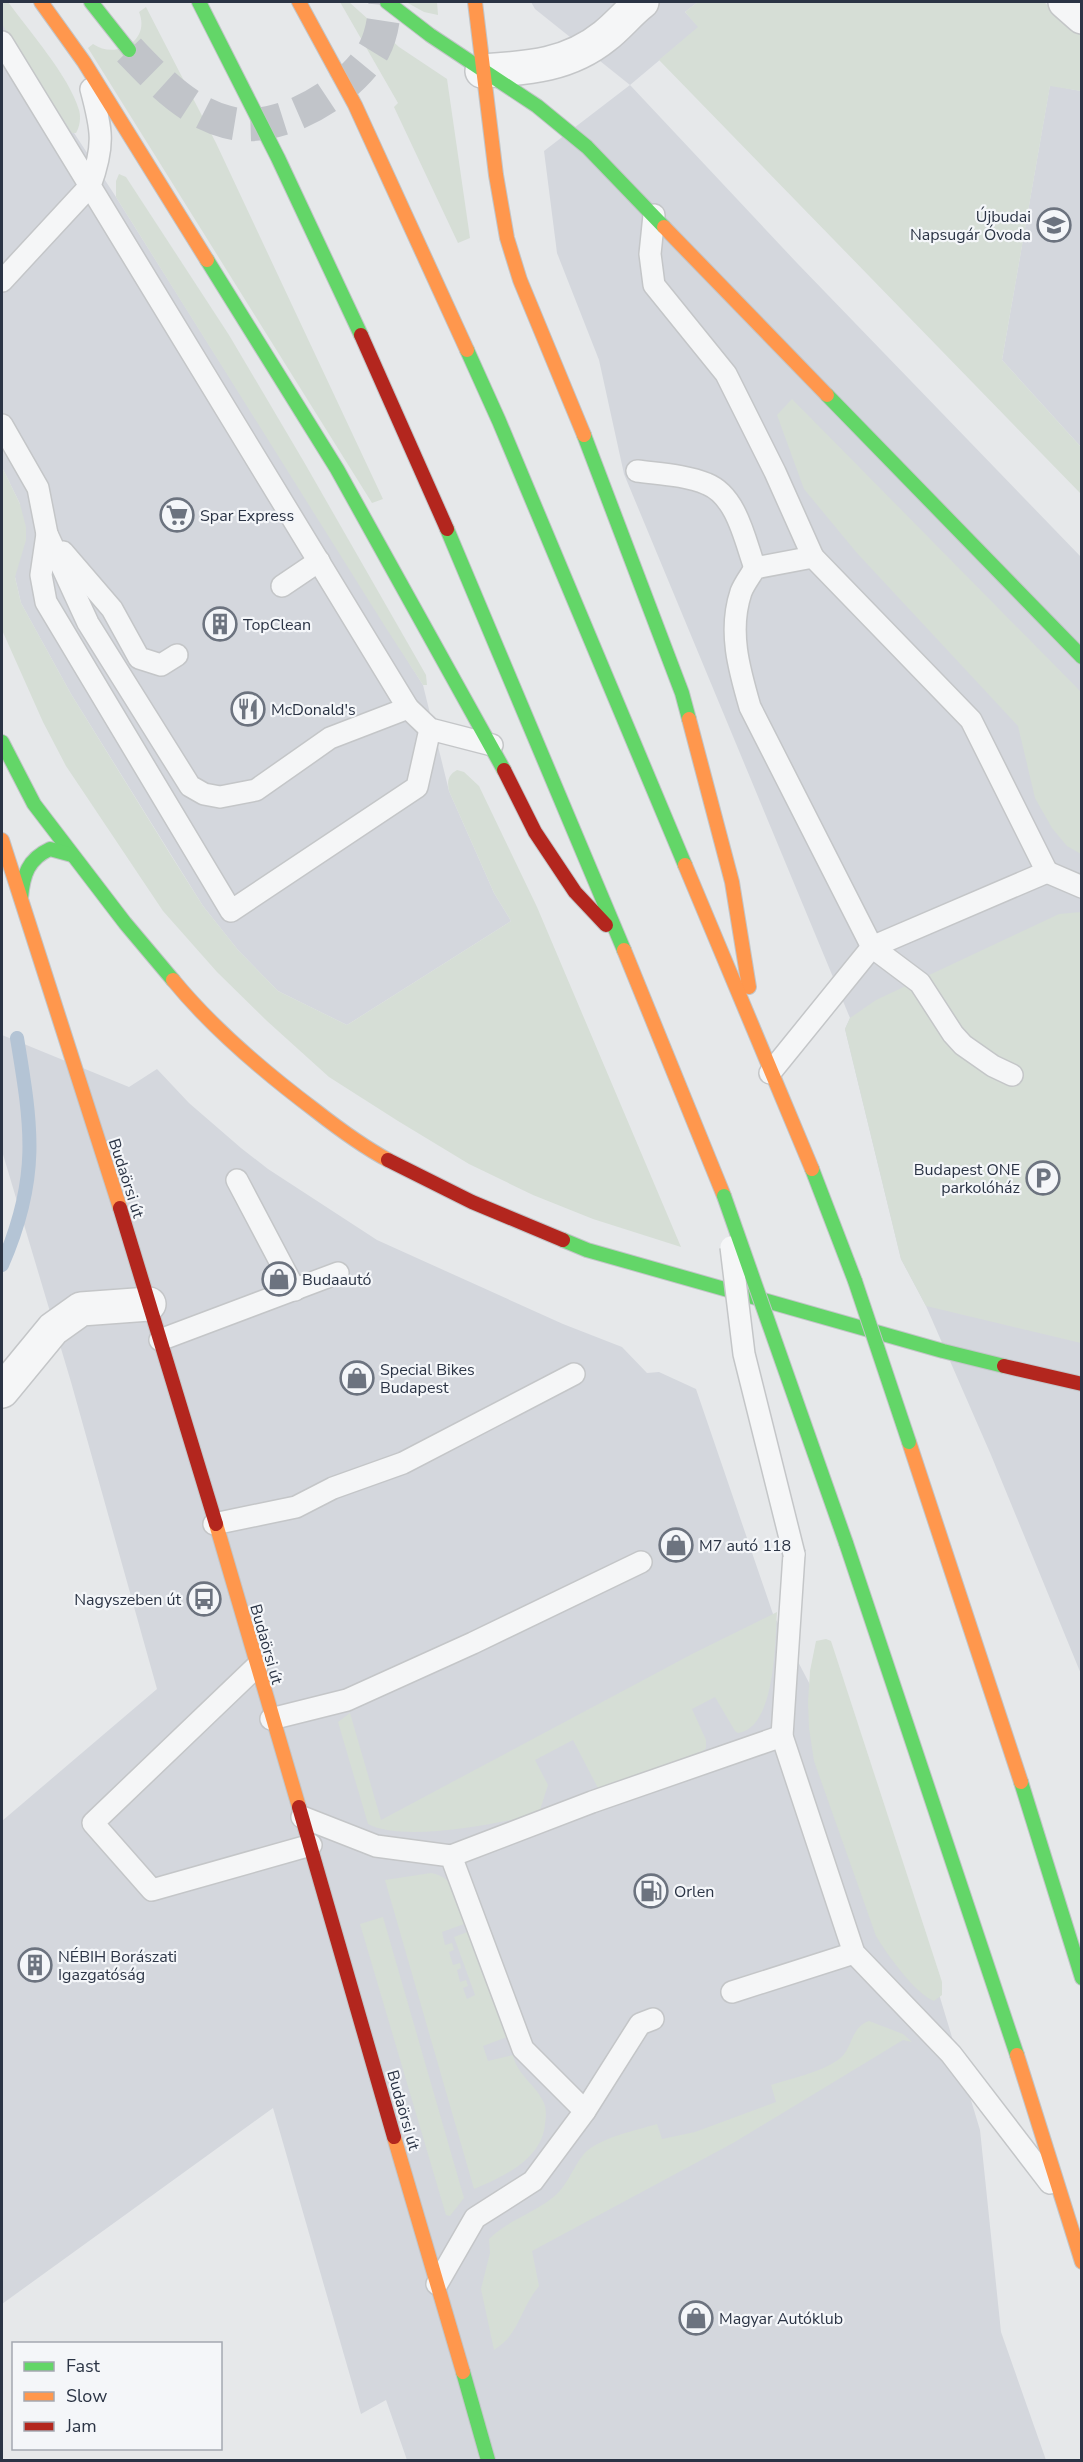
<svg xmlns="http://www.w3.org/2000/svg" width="1083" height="2462" font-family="'Nunito Sans',sans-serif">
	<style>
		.built { fill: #d4d7dd }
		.green { fill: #d6ded6 }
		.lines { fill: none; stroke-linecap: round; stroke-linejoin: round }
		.stream { stroke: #b4c4d5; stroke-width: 14 }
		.primary-tunnel { stroke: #c1c4c9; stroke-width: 33; stroke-dasharray: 33 16; stroke-linecap: butt }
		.lane-casing { stroke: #c4c6c8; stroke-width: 24 }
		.street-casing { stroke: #c4c6c8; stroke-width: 36 }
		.fast-casing { stroke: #c2c5c8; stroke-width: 16 }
		.slow-casing { stroke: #c2c5c8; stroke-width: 16 }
		.jam-casing { stroke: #c2c5c8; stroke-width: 16 }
		.lane { stroke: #f5f6f7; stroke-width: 21 }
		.street { stroke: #f5f6f7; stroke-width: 33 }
		.fast { stroke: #63d668; stroke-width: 14 }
		.slow { stroke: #ff974d; stroke-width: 14 }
		.jam { stroke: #b3261e; stroke-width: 14 }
		.lane-bridge-casing { stroke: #c4c6c8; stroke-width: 24; stroke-linecap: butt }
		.fast-bridge-casing { stroke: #c2c5c8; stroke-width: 16; stroke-linecap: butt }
		.lane-bridge { stroke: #f5f6f7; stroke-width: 21 }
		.fast-bridge { stroke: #63d668; stroke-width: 14 }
		.labels { text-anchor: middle; stroke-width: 4.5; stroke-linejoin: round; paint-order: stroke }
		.poi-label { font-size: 16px; fill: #2b3445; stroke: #f4f6f9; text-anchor: start }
		.street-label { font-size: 16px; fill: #2b3445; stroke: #f4f6f9 }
	</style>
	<rect width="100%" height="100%" fill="#e6e8ea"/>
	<!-- built -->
	<g class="built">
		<path d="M 531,2 L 698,2 L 685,12 L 699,27 L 630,85 L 797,263 L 1081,557 L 1081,1674 L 991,1455 L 926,1306 L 901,1259 L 845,1029 L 850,1018 L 624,474 L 599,360 L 557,253 L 544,151 L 630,85 L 535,9 Z"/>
		<path d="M 2,23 L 116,197 L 423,685 L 449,791 L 494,893 L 511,921 L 347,1025 L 278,991 L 238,950 L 203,906 L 71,694 L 21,603 L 15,577 L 20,504 L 2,467 Z"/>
		<path d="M 1050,85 L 1081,91 L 1081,447 L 1002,360 Z"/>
		<path d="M 2,1035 L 129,1087 L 157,1069 L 189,1103 L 241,1148 L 268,1169 L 377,1240 L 563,1324 L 622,1347 L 647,1373 L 659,1372 L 696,1389 L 773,1614 L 894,1845 L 980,2130 L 1001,2332 L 1046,2460 L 407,2460 L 386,2400 L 361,2414 L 273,2108 L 2,2304 L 2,1821 L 157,1689 L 71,1382 L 2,1151 Z"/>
	</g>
	<!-- green -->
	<g class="green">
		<path d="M 2,2 L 8,2 C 29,31 69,76 79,110 C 81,117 80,126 76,133 L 72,133 L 2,24 Z"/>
		<path d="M 340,2 L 349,2 L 399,47 L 447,79 L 470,238 L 458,243 L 394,107 L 398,103 Z"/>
		<path d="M 406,2 L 437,2 L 438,15 L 424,12 Z"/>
		<path d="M 698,2 L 1044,2 L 1081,34 L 1081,91 L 1050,86 L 1002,360 L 1081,447 L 1081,494 L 659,60 L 698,27 L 685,12 Z"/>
		<path d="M 146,7 L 216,143 L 383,499 L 372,503 L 88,48 L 93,44 C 116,60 151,41 139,12 Z"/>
		<path d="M 119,174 L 126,177 L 229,335 L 304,462 L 426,675 L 427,685 L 423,685 L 386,628 L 116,197 L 116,181 Z"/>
		<path d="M 792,399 L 1081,692 L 1081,854 L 1067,846 L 1052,828 L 1035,798 L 1018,726 L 857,553 L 804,489 L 777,415 Z"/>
		<path d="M 2,467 L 20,504 L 26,527 L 26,540 L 15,577 L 21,603 L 71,694 L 172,857 L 203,906 L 238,950 L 278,991 L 347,1025 L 511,921 L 494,893 L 449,791 C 447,781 448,775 457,770 L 464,772 L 479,786 L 537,907 L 681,1247 L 593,1219 L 533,1195 L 469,1164 L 398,1121 L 329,1077 L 267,1021 L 217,972 L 163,911 L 66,766 L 43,722 L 2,630 Z"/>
		<path d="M 1081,912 L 1081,1343 L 926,1306 L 901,1259 L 845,1029 L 850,1018 L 876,1000 L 1059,914 Z"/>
		<path d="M 777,1612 C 775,1640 776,1728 738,1733 L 735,1731 L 715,1697 L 692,1709 L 706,1740 L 706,1748 L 699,1755 L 599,1790 L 573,1740 L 535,1760 L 548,1785 L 539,1813 L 536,1815 C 495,1823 405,1843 368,1824 L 338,1722 L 350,1713 L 381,1820 L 694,1653 Z"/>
		<path d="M 826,1639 L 831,1641 L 942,1982 L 942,1995 L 934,2001 C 914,1993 887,1954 876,1936 L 814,1761 L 809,1728 L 808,1702 L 810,1671 L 816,1641 Z"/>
		<path d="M 431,1873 C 456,1877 459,1902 467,1923 L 442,1932 L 445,1945 L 452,1943 L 454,1950 L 449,1952 L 453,1965 L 460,1963 L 461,1968 L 457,1970 L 460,1982 L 466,1980 L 468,1986 L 463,1988 L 467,1999 L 475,1995 L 454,1937 L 470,1931 L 507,2037 L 483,2046 L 488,2061 L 513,2055 C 517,2075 535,2084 543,2101 C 547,2108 546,2117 545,2124 C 542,2160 502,2177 474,2189 L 385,1880 Z"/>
		<path d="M 383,1917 L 464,2198 L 450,2216 L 446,2215 L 360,1924 Z"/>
		<path d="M 869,2021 L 903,2034 L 912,2042 L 903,2040 L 733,2143 L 532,2251 L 539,2286 C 519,2310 520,2334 494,2350 L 481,2289 L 490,2253 L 489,2239 C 507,2221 531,2214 551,2199 C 567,2188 572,2168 584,2154 C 598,2138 637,2130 657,2124 L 662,2139 L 695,2132 L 776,2102 L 771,2085 C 792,2078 819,2073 838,2060 C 853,2050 850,2027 869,2021 Z"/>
	</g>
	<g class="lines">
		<!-- stream -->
		<path class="stream" d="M 2,1265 C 40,1178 32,1128 17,1038"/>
		<!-- primary-tunnel -->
		<path class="primary-tunnel" d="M 129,50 C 157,79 186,111 227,122 C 277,136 349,93 374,50 C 382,35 384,18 385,2"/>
		<!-- lane casing -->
		<g class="lane-casing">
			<g id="lane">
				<path d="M 2,42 L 90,186 L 2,281"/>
				<path d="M 91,89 C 102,130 105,145 90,186 L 408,708 L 430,729 L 492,745"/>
				<path d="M 654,215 L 650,254 L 654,285 L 726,374 L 775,472 L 813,557"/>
				<path d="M 2,425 L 38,488 L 47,534 L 88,623 L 190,786 L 204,794 L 220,797 L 256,790 L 330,738 L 408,708"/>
				<path d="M 637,471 C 660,474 686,475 707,484 C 737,496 745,541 755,568"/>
				<path d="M 47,534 L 41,575 L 46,602 L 231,911 L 417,787 L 430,729"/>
				<path d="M 63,552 L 112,609 L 139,658 L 161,665 L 177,655"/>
				<path d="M 813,557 L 971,720 L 1047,872 L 872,947 L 750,707 C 739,669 728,631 741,592 C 744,584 751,575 755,568 Z"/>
				<path d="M 282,586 L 319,561"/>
				<path d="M 1047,872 L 1082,887"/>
				<path d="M 770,1073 L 872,947 L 920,983 L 953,1034 L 963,1045 L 993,1066 L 1012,1075"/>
				<path d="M 237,1180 L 295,1290"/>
				<path d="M 160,1340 L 338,1273"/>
				<path d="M 214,1524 L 296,1507 L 333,1488 L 403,1463 L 574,1374"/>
				<path d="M 794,1554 L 782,1736 L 854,1953 L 951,2054 L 1050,2183"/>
				<path d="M 257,1666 L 93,1823 L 152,1890 L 311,1845"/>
				<path d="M 271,1719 L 347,1700 L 473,1643 L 641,1562"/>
				<path d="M 302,1817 L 376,1846 L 451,1856 L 523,2049 L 585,2111 L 533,2181 L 475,2218 L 437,2284"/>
				<path d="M 451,1856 L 592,1802 L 782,1736"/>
				<path d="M 732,1992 L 854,1953"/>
				<path d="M 585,2111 L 640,2024 L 653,2019"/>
			</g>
		</g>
		<!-- street casing -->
		<g class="street-casing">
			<g id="street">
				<path d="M 1065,2 L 1082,17"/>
				<path d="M 482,71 C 527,68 568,66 605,36 C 618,26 629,12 642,2"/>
				<path d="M 2,1391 L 53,1329 L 81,1309 L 149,1304"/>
			</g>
		</g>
		<!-- fast casing -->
		<g class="fast-casing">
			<g id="fast">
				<path d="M 91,2 L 129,50"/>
				<path d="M 199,2 L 278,158 L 361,335"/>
				<path d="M 387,2 L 430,35 L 537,106 L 587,147 L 664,227"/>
				<path d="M 207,260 L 337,469 L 504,770"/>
				<path d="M 467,350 L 499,421 L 685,865"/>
				<path d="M 827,395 L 1082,657"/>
				<path d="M 584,435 L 682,693 L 689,719"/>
				<path d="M 447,529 L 624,950"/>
				<path d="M 2,742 L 34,804 L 125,923 L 173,980"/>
				<path d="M 21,898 C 23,875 28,859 50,849 L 72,855"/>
				<path d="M 812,1169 L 855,1281"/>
				<path d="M 563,1240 L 587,1250 L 943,1351 L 1004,1366"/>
				<path d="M 846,1543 L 1017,2055"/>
				<path d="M 1021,1782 L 1082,1978"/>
				<path d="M 463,2372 L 488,2460"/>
			</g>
		</g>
		<!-- slow casing -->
		<g class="slow-casing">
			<g id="slow">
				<path d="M 41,2 L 84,62 L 207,260"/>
				<path d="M 299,2 L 355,105 L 467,350"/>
				<path d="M 475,2 L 496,175 L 507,238 L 520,280 L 584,435"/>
				<path d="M 664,227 L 827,395"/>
				<path d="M 689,719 L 732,882 L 749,987"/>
				<path d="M 2,840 L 120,1208"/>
				<path d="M 685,865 L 812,1169"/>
				<path d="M 624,950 L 724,1196"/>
				<path d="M 173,980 C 214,1030 264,1072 316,1111 C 339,1129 362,1146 388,1160"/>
				<path d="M 909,1442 L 1021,1782"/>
				<path d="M 216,1524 L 299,1807"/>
				<path d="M 1017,2055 L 1082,2262"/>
				<path d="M 394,2137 L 463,2372"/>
			</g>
		</g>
		<!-- jam casing -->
		<g class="jam-casing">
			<g id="jam">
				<path d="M 361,335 L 447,529"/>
				<path d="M 504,770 L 535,832 L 575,892 L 606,925"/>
				<path d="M 388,1160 L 472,1202 L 563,1240"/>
				<path d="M 120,1208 L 216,1524"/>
				<path d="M 1004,1366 L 1082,1384"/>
				<path d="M 299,1807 L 394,2137"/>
			</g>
		</g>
		<!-- lane -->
		<use href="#lane" class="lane"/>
		<!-- street -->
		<use href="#street" class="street"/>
		<!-- fast -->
		<use href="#fast" class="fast"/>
		<!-- slow -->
		<use href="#slow" class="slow"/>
		<!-- jam -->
		<use href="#jam" class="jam"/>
		<!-- lane-bridge casing -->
		<g class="lane-bridge-casing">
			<path id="lane-bridge" d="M 731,1247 L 744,1354 L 794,1554"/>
		</g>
		<!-- fast-bridge casing -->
		<g class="fast-bridge-casing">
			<g id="fast-bridge">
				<path d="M 724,1196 L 846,1543"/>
				<path d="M 855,1281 L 909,1442"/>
			</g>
		</g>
		<!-- lane-bridge -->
		<use href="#lane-bridge" class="lane-bridge"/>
		<!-- fast-bridge -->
		<use href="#fast-bridge" class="fast-bridge"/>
	</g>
	<!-- icons -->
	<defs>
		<g id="school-ring" transform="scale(1.725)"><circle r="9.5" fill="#f4f6f9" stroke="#6c737f" stroke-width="1.5"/><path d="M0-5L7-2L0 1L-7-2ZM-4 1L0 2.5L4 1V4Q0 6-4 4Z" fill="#6c737f"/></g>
		<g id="supermarket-ring" transform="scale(1.725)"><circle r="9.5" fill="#f4f6f9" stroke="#6c737f" stroke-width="1.5"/><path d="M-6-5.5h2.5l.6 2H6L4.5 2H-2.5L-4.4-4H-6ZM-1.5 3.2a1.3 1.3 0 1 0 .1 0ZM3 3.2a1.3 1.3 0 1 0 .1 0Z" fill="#6c737f"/></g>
		<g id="building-ring" transform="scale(1.725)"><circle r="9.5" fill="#f4f6f9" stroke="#6c737f" stroke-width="1.5"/><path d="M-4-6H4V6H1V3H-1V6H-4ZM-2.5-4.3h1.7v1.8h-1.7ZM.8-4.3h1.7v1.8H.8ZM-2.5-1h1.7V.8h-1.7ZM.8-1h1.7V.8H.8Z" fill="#6c737f"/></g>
		<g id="restaurant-ring" transform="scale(1.725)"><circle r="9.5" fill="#f4f6f9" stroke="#6c737f" stroke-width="1.5"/><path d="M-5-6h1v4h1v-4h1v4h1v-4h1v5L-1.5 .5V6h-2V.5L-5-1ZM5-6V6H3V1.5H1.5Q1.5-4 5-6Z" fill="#6c737f"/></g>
		<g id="parking-ring" transform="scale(1.725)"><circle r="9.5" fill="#f4f6f9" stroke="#6c737f" stroke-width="1.5"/><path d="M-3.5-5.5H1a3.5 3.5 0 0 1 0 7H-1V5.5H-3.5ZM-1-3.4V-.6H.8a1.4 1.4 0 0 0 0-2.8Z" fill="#6c737f"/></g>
		<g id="shop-ring" transform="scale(1.725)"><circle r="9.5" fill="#f4f6f9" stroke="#6c737f" stroke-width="1.5"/><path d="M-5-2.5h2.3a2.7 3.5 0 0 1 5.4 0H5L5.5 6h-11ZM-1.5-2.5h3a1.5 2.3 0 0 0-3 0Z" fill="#6c737f"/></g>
		<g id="bus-ring" transform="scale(1.725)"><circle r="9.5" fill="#f4f6f9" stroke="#6c737f" stroke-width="1.5"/><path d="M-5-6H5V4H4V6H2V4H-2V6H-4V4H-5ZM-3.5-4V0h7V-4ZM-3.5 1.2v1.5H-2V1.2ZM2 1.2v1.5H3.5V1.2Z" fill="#6c737f"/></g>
		<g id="fuel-ring" transform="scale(1.725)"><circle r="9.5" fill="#f4f6f9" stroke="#6c737f" stroke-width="1.5"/><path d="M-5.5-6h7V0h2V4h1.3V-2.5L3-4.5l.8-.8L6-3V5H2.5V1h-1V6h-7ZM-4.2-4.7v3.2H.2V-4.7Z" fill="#6c737f"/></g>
	</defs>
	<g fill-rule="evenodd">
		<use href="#school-ring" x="1054" y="225"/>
		<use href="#supermarket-ring" x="177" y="515"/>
		<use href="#building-ring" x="220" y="624"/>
		<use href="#restaurant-ring" x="248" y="709"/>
		<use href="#parking-ring" x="1043" y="1178"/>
		<use href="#shop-ring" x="279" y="1279"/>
		<use href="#shop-ring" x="357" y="1378"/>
		<use href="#shop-ring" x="676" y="1545"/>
		<use href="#bus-ring" x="204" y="1599"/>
		<use href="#fuel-ring" x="651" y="1891"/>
		<use href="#building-ring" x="35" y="1965"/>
		<use href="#shop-ring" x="696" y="2318"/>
	</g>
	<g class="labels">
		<!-- poi labels -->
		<g class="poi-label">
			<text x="1031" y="222" text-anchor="end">Újbudai<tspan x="1031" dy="18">Napsugár Óvoda</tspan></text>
			<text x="200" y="521">Spar Express</text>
			<text x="243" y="630">TopClean</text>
			<text x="271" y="715">McDonald's</text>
			<text x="1020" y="1175" text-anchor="end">Budapest ONE<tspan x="1020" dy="18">parkolóház</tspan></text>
			<text x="302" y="1285">Budaautó</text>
			<text x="380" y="1375">Special Bikes<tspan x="380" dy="18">Budapest</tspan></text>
			<text x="699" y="1551">M7 autó 118</text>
			<text x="181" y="1605" text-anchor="end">Nagyszeben út</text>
			<text x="674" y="1897">Orlen</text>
			<text x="58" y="1962">NÉBIH Borászati<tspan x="58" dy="18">Igazgatóság</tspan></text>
			<text x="719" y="2324">Magyar Autóklub</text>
		</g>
		<!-- street labels -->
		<g class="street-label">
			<text transform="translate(127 1178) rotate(72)" y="6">Budaörsi út</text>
			<text transform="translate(267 1644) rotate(74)" y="6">Budaörsi út</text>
			<text transform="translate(404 2110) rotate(74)" y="6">Budaörsi út</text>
		</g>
	</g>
	<!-- border -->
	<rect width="1083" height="2462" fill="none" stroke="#2b3445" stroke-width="6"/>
	<!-- legend -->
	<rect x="12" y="2342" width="210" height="108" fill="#f4f6f9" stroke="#a4a8b1" stroke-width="1.5"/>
	<rect x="24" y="2362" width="30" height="9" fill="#63d668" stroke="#a4a8b1" stroke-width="1.5"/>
	<text x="66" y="2372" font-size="18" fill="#2b3445">Fast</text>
	<rect x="24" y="2392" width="30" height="9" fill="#ff974d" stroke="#a4a8b1" stroke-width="1.5"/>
	<text x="66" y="2402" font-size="18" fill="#2b3445">Slow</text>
	<rect x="24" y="2422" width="30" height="9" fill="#b3261e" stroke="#a4a8b1" stroke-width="1.5"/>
	<text x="66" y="2432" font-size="18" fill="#2b3445">Jam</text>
</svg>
